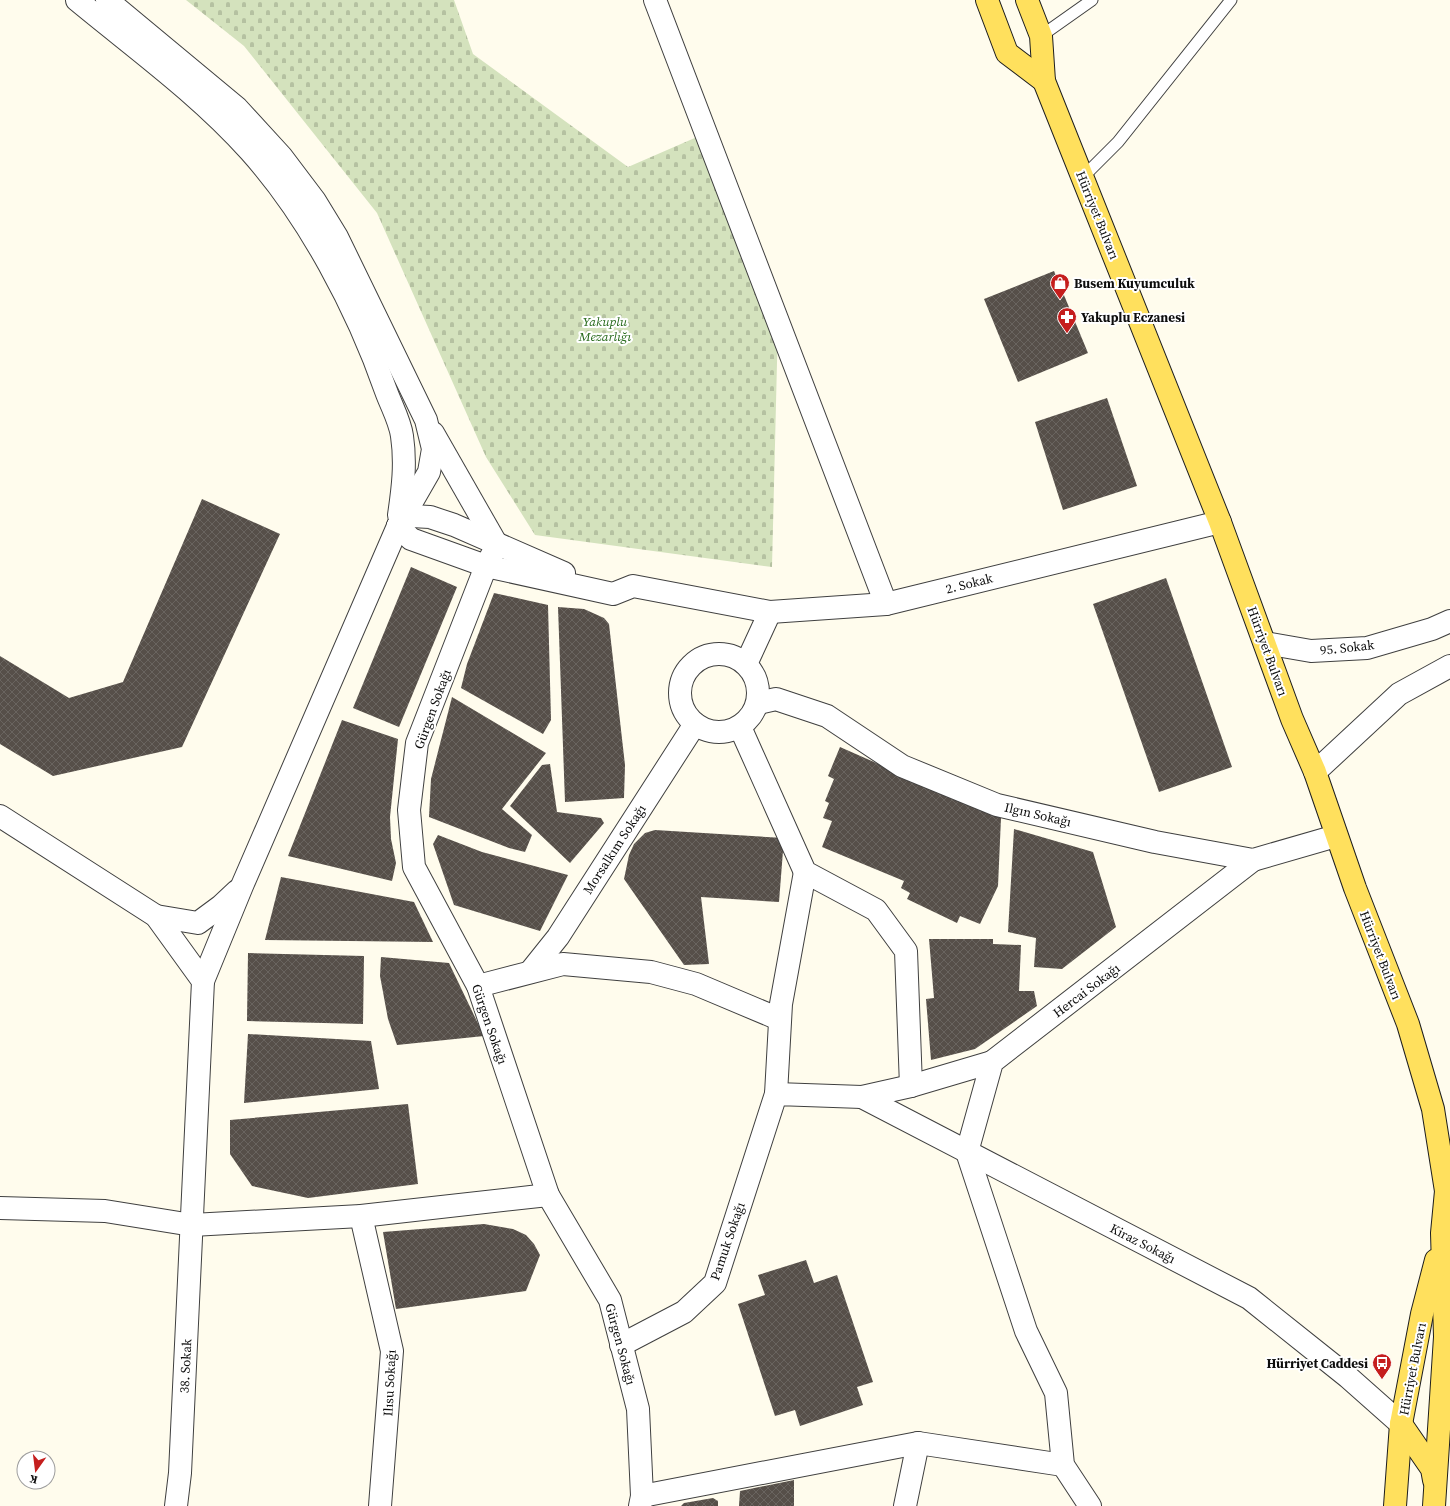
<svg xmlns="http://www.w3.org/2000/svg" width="1450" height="1506" font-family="'Source Serif 4',serif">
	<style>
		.cemetery { fill: url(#cemetery-stones) }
		.building { fill: url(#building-cross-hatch) }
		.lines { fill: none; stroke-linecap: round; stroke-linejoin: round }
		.service-casing { stroke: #404040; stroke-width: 13 }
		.minor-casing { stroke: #404040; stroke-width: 24 }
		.tertiary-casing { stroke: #404040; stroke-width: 24 }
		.primary-casing { stroke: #1e1e1e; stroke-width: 24 }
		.service { stroke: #fff; stroke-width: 11 }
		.minor { stroke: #fff; stroke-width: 22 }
		.tertiary { stroke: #fff; stroke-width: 22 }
		.primary { stroke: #ffe05d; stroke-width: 22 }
		.labels { text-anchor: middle; stroke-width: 4; stroke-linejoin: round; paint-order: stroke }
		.street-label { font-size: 13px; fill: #0d0d0d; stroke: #fff }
		.poi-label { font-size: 13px; font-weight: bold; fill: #0d0d0d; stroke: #fff; text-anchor: start }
		.park-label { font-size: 13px; font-style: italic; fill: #26691a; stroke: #fff }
	</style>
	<defs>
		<pattern id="cemetery-stones" width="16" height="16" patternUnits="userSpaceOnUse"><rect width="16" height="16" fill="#d4e2bd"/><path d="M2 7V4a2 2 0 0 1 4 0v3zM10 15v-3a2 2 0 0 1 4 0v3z" fill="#b5c1a1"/></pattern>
		<pattern id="building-cross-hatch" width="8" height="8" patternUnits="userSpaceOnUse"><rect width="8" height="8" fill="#564f49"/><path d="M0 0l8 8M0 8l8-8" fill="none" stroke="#69645f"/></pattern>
	</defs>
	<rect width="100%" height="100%" fill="#fffced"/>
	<!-- cemetery -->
	<path class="cemetery" d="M 186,0 L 454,0 L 473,54 L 628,167 L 697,137 L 778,322 L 772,567 L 535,535 L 486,457 L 377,213 L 244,46 Z"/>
	<!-- building -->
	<g class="building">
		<path d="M 1054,271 L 1088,353 L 1018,382 L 984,299 Z"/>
		<path d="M 1107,398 L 1137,486 L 1063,510 L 1035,422 Z"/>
		<path d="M 202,499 L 280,534 L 182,747 L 53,776 L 0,744 L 0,656 L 69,698 L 123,682 Z"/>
		<path d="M 411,567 L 457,587 L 399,727 L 353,708 Z"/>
		<path d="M 1166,578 L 1232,767 L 1159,792 L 1093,604 Z"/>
		<path d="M 494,593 L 548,605 L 551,720 L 543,734 L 461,688 L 467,664 Z"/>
		<path d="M 558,607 L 584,609 L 604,618 L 609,624 L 625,765 L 624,798 L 565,802 Z"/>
		<path d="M 452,697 L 546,753 L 502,809 L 532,835 L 525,852 L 509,848 L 429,817 L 431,779 Z"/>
		<path d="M 342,720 L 398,739 L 390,817 L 391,839 L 396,863 L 392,881 L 288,856 Z"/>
		<path d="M 840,747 L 1001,818 L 998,886 L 980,924 L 960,916 L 957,923 L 907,899 L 910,893 L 901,888 L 904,881 L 822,847 L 832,821 L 823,818 L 829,803 L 825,801 L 834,779 L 828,776 Z"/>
		<path d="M 550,764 L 557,812 L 601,818 L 604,823 L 570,863 L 510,806 L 542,765 Z"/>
		<path d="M 1014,829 L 1093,852 L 1116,927 L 1062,969 L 1034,967 L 1036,938 L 1008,932 Z"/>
		<path d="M 655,830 L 784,838 L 779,902 L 701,897 L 709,964 L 684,965 L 624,879 L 629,855 L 634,844 L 645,833 Z"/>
		<path d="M 438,835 L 482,852 L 568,875 L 540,931 L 454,905 L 433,844 Z"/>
		<path d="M 281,877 L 414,902 L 433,942 L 265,940 Z"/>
		<path d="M 929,939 L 993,939 L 993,944 L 1021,945 L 1019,991 L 1034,991 L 1037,1006 L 975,1049 L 931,1060 L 926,999 L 934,998 Z"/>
		<path d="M 248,953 L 364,956 L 363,1024 L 247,1021 Z"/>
		<path d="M 381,957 L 449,963 L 484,1036 L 397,1045 L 388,1019 L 380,976 Z"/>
		<path d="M 248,1034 L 371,1041 L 379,1089 L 244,1103 Z"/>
		<path d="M 408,1104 L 418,1184 L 308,1198 L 252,1186 L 230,1154 L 230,1120 Z"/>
		<path d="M 484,1224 L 513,1229 L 526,1235 L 534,1244 L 540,1255 L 526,1291 L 396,1309 L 383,1232 Z"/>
		<path d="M 806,1260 L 814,1283 L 837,1275 L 873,1382 L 857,1387 L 863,1405 L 800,1426 L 795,1410 L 775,1416 L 738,1304 L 765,1295 L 758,1275 Z"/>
		<path d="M 794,1480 L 794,1506 L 739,1506 L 740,1491 Z"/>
		<path d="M 713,1498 L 718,1501 L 718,1506 L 681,1506 L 684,1503 Z"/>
	</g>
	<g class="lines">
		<!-- service casing -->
		<g class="service-casing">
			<g id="service">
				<path d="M 1041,36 L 1092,0"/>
				<path d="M 1083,177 L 1118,142 L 1231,0"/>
			</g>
		</g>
		<!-- minor casing -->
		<g class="minor-casing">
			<g id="minor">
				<path d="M 655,0 L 886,604"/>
				<path d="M 1265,643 L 1311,651 L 1367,648 L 1432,629 L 1450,621"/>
				<circle cx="719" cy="693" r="39"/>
				<path d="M 746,664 L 770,612"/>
				<path d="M 758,703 L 776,699 L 827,716 L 902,766 L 997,805 L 1155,842 L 1253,860 L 1336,836"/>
				<path d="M 740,727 L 805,872 L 876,910 L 906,951 L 911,1086"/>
				<path d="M 1315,772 L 1399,694 L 1450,666"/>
				<path d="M 0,816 L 156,916 L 203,981 L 180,1473 L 176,1506"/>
				<path d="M 156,916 L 198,923 L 221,906 L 237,891"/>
				<path d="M 530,972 L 558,937 L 695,724"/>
				<path d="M 203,981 L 242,886 L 398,526"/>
				<path d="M 478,986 L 563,964 L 651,972 L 696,984 L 779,1019"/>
				<path d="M 776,1094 L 781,1004 L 805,872"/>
				<path d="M 862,1097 L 1249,1298 L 1348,1377 L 1401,1424"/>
				<path d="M 967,1152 L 992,1062 L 1253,860"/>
				<path d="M 967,1152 L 1026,1331 L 1056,1393 L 1063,1465 L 1090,1506"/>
				<path d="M 361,1216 L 392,1351 L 380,1506"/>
				<path d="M 621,1345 L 684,1312 L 715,1283 L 776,1094 L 862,1097 L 911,1086 L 992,1062"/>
				<path d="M 642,1496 L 918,1443 L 1063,1465"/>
				<path d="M 905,1506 L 918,1443"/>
			</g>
		</g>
		<!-- tertiary casing -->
		<g class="tertiary-casing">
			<g id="tertiary">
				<path d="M 77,0 C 135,48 199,94 250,151 C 309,217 357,308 386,391 C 391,405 400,421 402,436 C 406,463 403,488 399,515"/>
				<path d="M 107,0 L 237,108 L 281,156 L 315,201 L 337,237 L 426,420 L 433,449 L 429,472 L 398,526"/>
				<path d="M 433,433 L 497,545"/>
				<path d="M 398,526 L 411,539 L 486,566 L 613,594 L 633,586 L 770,612 L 886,604 L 1220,522"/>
				<path d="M 398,526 L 411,516 L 430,517 L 454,525 L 564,573"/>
				<path d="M 497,545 L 486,566 L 417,743 L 409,810 L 414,867 L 478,986 L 548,1195 L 610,1300 L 638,1409 L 642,1496 L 640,1506"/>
				<path d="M 0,1208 L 105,1211 L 192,1225 L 361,1216 L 548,1195"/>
			</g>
		</g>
		<!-- primary casing -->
		<g class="primary-casing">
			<g id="primary">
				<path d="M 987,0 L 1007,53 L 1044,81"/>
				<path d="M 1027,0 L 1041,36 L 1044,81 L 1220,522 L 1292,719 L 1315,772 L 1355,888 L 1408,1024 L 1433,1109 L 1446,1191 L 1442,1233 L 1445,1337 L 1434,1506"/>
				<path d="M 1401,1424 L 1432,1469 L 1434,1480"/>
				<path d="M 1395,1506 L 1401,1424 L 1422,1314 L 1436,1260"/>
			</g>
		</g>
		<!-- service -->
		<use href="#service" class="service"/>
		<!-- minor -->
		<use href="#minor" class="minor"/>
		<!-- tertiary -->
		<use href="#tertiary" class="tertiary"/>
		<!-- primary -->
		<use href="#primary" class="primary"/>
	</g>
	<!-- icons -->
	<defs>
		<g id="shop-pin" transform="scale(1)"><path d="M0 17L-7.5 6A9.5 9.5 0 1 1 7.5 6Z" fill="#c51e1d" stroke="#fff"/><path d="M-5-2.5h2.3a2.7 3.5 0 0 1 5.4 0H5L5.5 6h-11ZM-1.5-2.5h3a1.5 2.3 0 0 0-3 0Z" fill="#fff"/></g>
		<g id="pharmacy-pin" transform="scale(1)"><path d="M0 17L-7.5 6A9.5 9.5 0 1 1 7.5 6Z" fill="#c51e1d" stroke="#fff"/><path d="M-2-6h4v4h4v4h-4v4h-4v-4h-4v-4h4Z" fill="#fff"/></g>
		<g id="bus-pin" transform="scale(1)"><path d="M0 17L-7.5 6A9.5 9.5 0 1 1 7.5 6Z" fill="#c51e1d" stroke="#fff"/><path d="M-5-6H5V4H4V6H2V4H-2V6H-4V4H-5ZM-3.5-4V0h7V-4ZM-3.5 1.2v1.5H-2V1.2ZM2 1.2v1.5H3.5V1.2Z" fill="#fff"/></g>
	</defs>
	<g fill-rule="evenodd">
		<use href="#shop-pin" x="1060" y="283"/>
		<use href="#pharmacy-pin" x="1067" y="317"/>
		<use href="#bus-pin" x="1382" y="1363"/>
	</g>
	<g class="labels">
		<!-- street labels -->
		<g class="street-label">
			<text transform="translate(1098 215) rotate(68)" y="5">Hürriyet Bulvarı</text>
			<text transform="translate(969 583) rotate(-14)" y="5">2. Sokak</text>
			<text transform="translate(1347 647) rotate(-6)" y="5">95. Sokak</text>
			<text transform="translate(1268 651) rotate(70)" y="5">Hürriyet Bulvarı</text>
			<text transform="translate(432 709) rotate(-70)" y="5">Gürgen Sokağı</text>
			<text transform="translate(1038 814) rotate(13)" y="5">Ilgın Sokağı</text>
			<text transform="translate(614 849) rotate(-57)" y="5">Morsalkım Sokağı</text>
			<text transform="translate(1381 955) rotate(69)" y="5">Hürriyet Bulvarı</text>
			<text transform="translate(1086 990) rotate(-37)" y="5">Hercai Sokağı</text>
			<text transform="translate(490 1024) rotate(71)" y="5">Gürgen Sokağı</text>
			<text transform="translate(727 1241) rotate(-71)" y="5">Pamuk Sokağı</text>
			<text transform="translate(1143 1243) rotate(27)" y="5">Kiraz Sokağı</text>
			<text transform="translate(621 1344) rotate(75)" y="5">Gürgen Sokağı</text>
			<text transform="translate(185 1366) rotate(-87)" y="5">38. Sokak</text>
			<text transform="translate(1412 1369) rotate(-79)" y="5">Hürriyet Bulvarı</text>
			<text transform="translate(389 1383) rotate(-87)" y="5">Ilısu Sokağı</text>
		</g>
		<!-- poi labels -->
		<g class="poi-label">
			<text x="1074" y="288">Busem Kuyumculuk</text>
			<text x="1081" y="322">Yakuplu Eczanesi</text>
			<text x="1368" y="1368" text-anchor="end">Hürriyet Caddesi</text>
		</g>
		<!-- park labels -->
		<g class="park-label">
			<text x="605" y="326">Yakuplu<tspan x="605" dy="15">Mezarlığı</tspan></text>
		</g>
	</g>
	<!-- north arrow -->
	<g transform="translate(36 1470) rotate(194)"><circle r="19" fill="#ffffff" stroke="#9e9e9e"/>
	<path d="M0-3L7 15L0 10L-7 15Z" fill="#c51e1d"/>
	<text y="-6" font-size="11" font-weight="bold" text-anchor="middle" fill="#0d0d0d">K</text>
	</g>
</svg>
